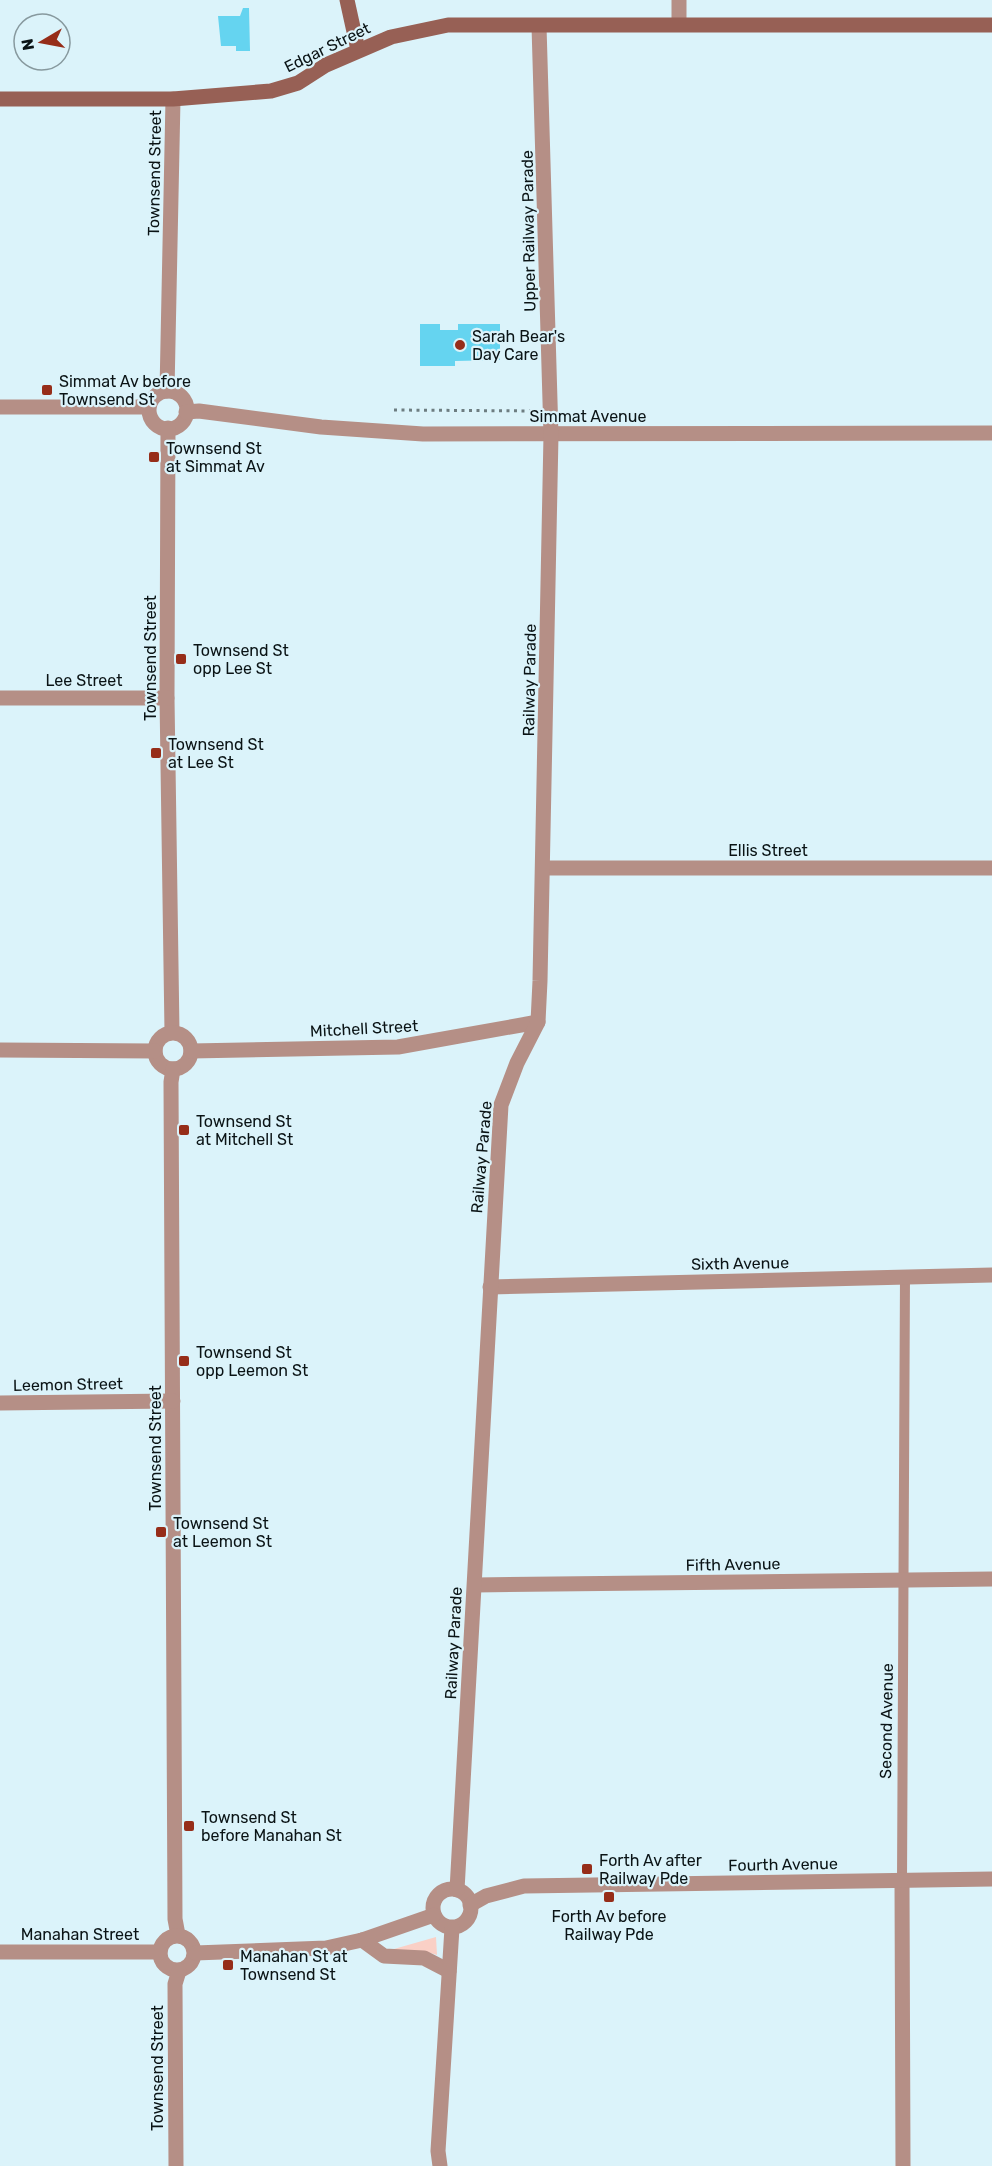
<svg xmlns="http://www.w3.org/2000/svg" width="992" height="2166" font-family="Rubik,sans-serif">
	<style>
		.green { fill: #fad0c6 }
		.building { fill: #65d4f0 }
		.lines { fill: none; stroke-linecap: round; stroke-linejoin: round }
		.path { stroke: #6d7d81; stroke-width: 3; stroke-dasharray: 3 4.5; stroke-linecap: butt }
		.lane { stroke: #b58f86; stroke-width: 10 }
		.street { stroke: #b58f86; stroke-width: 15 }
		.secondary { stroke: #976055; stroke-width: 15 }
		.poi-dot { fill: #962d19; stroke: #dbf3fa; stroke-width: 2 }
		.labels { text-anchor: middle; stroke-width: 4.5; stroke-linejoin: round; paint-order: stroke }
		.street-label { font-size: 16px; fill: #0a1315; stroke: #dbf3fa }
		.poi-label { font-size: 16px; fill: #0a1315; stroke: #dbf3fa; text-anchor: start }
	</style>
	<rect width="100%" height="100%" fill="#dbf3fa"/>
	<!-- green -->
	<path class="green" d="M 436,1937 L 437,1955 L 424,1951 L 387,1951 Z"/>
	<!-- building -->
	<g class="building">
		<path d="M 243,8 L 249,8 L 250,51 L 236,51 L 236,46 L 221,46 L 218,16 L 240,16 Z"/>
		<path d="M 420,324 L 440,324 L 440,330 L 458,330 L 458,324 L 500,324 L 500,360 L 455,361 L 455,366 L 420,366 Z"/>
	</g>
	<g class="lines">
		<!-- path -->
		<path class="path" d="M 394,410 L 535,411"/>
		<!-- lane -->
		<path class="lane" d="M 902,1881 L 905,1276"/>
		<!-- street -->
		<g class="street">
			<path d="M 679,0 L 679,24"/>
			<path d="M 167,391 L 173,99"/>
			<circle cx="168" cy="410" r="19"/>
			<path d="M 0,407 L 149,407"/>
			<path d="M 186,412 L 199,411 L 321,427 L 423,434 L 992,433"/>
			<path d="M 168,428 L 167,698 L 172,1032"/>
			<path d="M 0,698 L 167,698"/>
			<path d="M 544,868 L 992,868"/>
			<circle cx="173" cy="1051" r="18"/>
			<path d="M 0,1050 L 155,1051"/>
			<path d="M 191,1051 L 398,1047 L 538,1022"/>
			<path d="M 173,1069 L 171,1082 L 175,1919 L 178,1935"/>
			<path d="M 490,1287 L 992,1275"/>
			<path d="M 0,1403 L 173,1401"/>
			<path d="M 475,1585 L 992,1579"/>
			<path d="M 902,1881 L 903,2166"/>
			<circle cx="452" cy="1908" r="19"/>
			<path d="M 457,1890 L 501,1105 L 517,1063 L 538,1022 L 540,981 L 551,435 L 539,26"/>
			<path d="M 470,1905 L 486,1896 L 524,1886 L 992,1879"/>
			<circle cx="177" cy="1953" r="17"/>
			<path d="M 362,1940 L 384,1956 L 424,1958 L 449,1971"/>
			<path d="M 0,1952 L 160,1952"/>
			<path d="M 195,1953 L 326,1948 L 362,1940 L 434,1915"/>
			<path d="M 176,2166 L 175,1984 L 179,1971"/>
			<path d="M 440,2166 L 438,2151 L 452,1928"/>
		</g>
		<!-- secondary -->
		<g class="secondary">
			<path d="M 347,0 L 358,50"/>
			<path d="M 0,99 L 173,99 L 271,91 L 298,83 L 326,65 L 391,37 L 448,25 L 992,25"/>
		</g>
	</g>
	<!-- markers -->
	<g class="poi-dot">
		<circle cx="460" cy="345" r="6"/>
		<rect x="41" y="384" width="12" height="12" rx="3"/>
		<rect x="148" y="451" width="12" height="12" rx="3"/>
		<rect x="175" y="653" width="12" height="12" rx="3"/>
		<rect x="150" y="747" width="12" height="12" rx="3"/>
		<rect x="178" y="1124" width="12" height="12" rx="3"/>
		<rect x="178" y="1355" width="12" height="12" rx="3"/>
		<rect x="155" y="1526" width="12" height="12" rx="3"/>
		<rect x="183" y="1820" width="12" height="12" rx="3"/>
		<rect x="581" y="1863" width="12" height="12" rx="3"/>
		<rect x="603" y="1891" width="12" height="12" rx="3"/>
		<rect x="222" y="1959" width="12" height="12" rx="3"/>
	</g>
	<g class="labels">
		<!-- street labels -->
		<g class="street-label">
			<text transform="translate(327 47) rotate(-26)" y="6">Edgar Street</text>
			<text transform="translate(154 173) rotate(-89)" y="6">Townsend Street</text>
			<text transform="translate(528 231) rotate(-91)" y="6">Upper Railway Parade</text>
			<text x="588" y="422">Simmat Avenue</text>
			<text transform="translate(150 658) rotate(-90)" y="6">Townsend Street</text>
			<text x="84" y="686">Lee Street</text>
			<text transform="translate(529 680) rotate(-89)" y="6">Railway Parade</text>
			<text x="768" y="856">Ellis Street</text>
			<text transform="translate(364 1028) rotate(-3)" y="6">Mitchell Street</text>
			<text transform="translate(481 1157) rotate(-85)" y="6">Railway Parade</text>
			<text transform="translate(740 1263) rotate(-1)" y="6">Sixth Avenue</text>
			<text transform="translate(68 1384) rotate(-1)" y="6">Leemon Street</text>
			<text transform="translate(155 1448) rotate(-90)" y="6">Townsend Street</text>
			<text transform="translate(733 1564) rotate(-1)" y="6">Fifth Avenue</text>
			<text transform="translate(453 1643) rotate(-87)" y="6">Railway Parade</text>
			<text transform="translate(886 1721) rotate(-89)" y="6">Second Avenue</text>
			<text transform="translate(783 1864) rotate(-1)" y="6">Fourth Avenue</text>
			<text x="80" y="1940">Manahan Street</text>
			<text transform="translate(157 2068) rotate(-90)" y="6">Townsend Street</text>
		</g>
		<!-- poi labels -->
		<g class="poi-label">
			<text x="472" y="342">Sarah Bear's<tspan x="472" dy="18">Day Care</tspan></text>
			<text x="59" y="387">Simmat Av before<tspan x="59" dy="18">Townsend St</tspan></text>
			<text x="166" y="454">Townsend St<tspan x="166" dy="18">at Simmat Av</tspan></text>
			<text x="193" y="656">Townsend St<tspan x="193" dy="18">opp Lee St</tspan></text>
			<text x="168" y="750">Townsend St<tspan x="168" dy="18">at Lee St</tspan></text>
			<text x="196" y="1127">Townsend St<tspan x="196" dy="18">at Mitchell St</tspan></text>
			<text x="196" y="1358">Townsend St<tspan x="196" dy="18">opp Leemon St</tspan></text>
			<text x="173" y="1529">Townsend St<tspan x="173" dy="18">at Leemon St</tspan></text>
			<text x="201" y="1823">Townsend St<tspan x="201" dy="18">before Manahan St</tspan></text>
			<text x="599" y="1866">Forth Av after<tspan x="599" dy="18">Railway Pde</tspan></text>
			<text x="609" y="1922" text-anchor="middle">Forth Av before<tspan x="609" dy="18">Railway Pde</tspan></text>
			<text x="240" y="1962">Manahan St at<tspan x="240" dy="18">Townsend St</tspan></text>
		</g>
	</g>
	<!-- north arrow -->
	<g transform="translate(42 42) rotate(260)"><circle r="28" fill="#dbf3fa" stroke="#87999e" stroke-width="1.5"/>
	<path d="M0-4.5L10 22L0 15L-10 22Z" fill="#962d19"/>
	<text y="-9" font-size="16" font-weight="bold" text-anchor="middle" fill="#0a1315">N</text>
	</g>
</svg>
